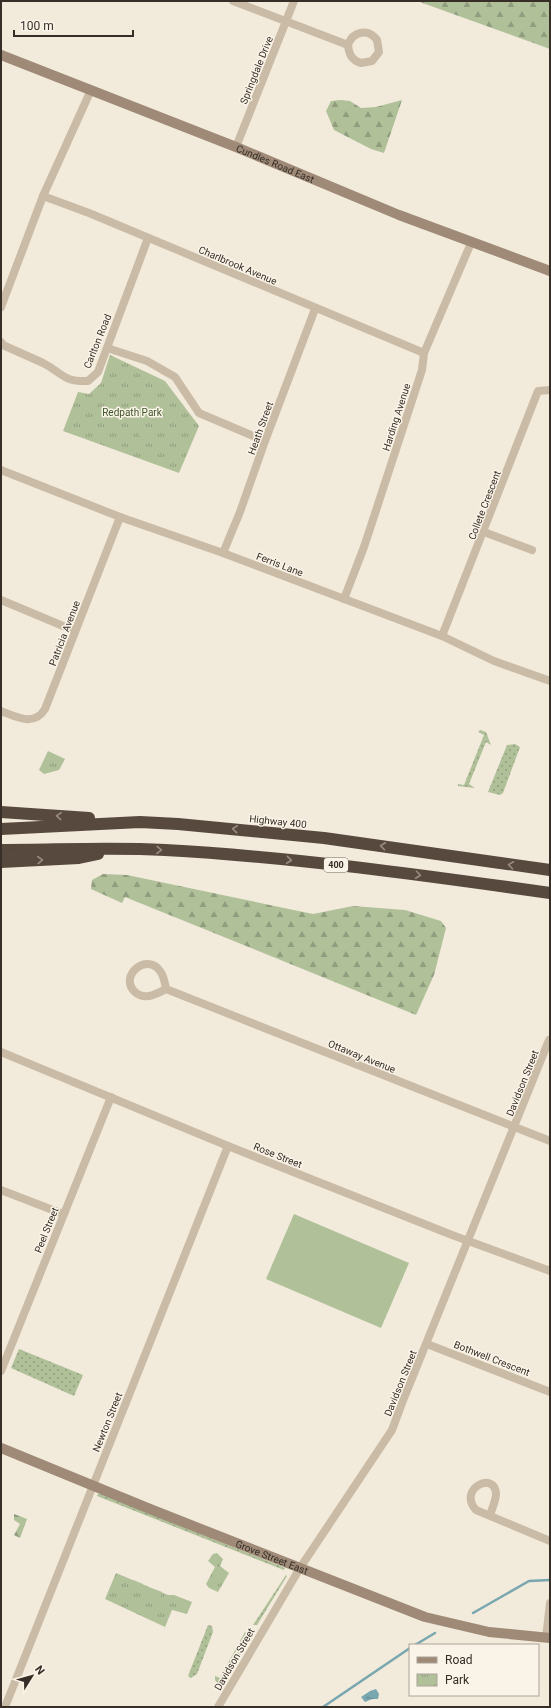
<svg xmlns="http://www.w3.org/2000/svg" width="551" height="1708" font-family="Roboto,sans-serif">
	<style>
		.grass { fill: url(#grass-dots) }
		.forest { fill: url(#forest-firs) }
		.park { fill: url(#park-tufts) }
		.pitch { fill: #b0c19a }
		.water { fill: url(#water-ripples) }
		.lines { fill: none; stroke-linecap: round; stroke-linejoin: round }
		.stream { stroke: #79a7b0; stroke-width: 2.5 }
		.street { stroke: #cabba6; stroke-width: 8 }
		.secondary { stroke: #9e8a77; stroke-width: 10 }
		.highway { stroke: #58493e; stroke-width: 12 }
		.oneway { stroke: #998d82 }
		.labels { text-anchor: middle; stroke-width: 3; stroke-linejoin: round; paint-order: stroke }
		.shield { fill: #faf3e7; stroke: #716961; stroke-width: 1 }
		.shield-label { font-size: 9px; font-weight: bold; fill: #362e27 }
		.street-label { font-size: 10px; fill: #362e27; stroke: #faf3e7 }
		.park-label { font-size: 10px; fill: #40552a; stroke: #faf3e7 }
	</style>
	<defs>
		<pattern id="grass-dots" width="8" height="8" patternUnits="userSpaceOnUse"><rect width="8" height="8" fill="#b0c19a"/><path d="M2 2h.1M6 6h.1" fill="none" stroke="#909d7e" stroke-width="1.8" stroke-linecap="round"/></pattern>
		<pattern id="forest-firs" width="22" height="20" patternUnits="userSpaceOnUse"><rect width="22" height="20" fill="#b0c19a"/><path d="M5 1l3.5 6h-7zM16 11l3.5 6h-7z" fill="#909d7e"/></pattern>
		<pattern id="park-tufts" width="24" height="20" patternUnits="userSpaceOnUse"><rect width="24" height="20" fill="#b0c19a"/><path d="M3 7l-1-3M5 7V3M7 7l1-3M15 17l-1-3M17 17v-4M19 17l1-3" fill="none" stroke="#909d7e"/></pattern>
		<pattern id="water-ripples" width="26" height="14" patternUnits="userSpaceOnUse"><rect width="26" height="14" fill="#79a7b0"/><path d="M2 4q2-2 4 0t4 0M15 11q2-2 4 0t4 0" fill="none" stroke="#64888f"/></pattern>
	</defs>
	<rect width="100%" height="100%" fill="#f2eada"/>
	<!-- grass -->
	<g class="grass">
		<path d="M 480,730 L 486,732 L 491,745 L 486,742 L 469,784 L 475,788 L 458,786 L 458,784 L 464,785 L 484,735 L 478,732 Z"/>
		<path d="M 515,744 L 520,747 L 503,793 L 500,795 L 488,792 L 507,745 Z"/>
		<path d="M 19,1349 L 83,1375 L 74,1396 L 11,1368 Z"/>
		<path d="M 98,1494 L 101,1494 L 285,1568 L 284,1570 L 97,1496 Z"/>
		<path d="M 286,1575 L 287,1576 L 257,1625 L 253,1625 Z"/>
		<path d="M 208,1625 L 212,1626 L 213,1632 L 197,1674 L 191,1678 L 188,1676 Z"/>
		<path d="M 245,1632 L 246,1633 L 218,1684 L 215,1680 L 215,1676 L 220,1678 Z"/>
		<path d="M 248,1634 L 250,1637 L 224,1684 L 220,1685 Z"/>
	</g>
	<!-- forest -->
	<g class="forest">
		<path d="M 417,1 L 550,1 L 550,49 Z"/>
		<path d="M 341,100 L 350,101 L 361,108 L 376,107 L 402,100 L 384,153 L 371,149 L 334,130 L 326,111 L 331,101 Z"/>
		<path d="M 103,874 L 127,875 L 313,914 L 353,906 L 405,910 L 441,921 L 446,928 L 434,975 L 416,1015 L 125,897 L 122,903 L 91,889 L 92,880 Z"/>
		<path d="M 14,1514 L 27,1519 L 20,1538 L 14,1535 L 20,1524 L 14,1520 Z"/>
	</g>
	<!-- park -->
	<g class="park">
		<path d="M 110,355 L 165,381 L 199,426 L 179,473 L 63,431 L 78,392 L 89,394 L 101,383 Z"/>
		<path d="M 48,751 L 65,759 L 59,770 L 44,774 L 39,770 Z"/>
		<path d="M 217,1553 L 223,1559 L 220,1566 L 229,1573 L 218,1592 L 209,1588 L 206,1584 L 215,1567 L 208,1561 L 213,1554 Z"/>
		<path d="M 116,1573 L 168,1595 L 174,1595 L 192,1602 L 187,1614 L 172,1610 L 165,1627 L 105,1599 Z"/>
	</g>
	<!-- pitch -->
	<g class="pitch">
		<path d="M 157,396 L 164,408 L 136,423 L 129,411 Z"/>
		<path d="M 168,416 L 172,422 L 158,430 L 154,424 Z"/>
		<path d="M 142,424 L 150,438 L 143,442 L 135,428 Z"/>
		<path d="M 294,1214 L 409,1263 L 381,1328 L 266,1279 Z"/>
		<path d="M 133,1580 L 143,1584 L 139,1592 L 130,1587 Z"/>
		<path d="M 151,1588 L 162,1592 L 159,1600 L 148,1595 Z"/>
	</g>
	<!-- water -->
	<path class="water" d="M 376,1689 L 379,1694 L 378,1699 L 372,1699 L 365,1702 L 361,1697 L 370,1691 Z"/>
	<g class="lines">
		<!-- stream -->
		<g class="stream">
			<path d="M 473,1613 L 529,1581 L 550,1580"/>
			<path d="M 415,1645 L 435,1633"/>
			<path d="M 323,1707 L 410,1648"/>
		</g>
		<!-- street -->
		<g class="street">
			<path d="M 233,1 L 348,45 C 353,31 368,28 377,40 L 379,52 L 372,61 L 361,63 C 352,60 349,55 348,45"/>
			<path d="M 236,147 L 294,1"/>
			<path d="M 43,196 L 89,213 L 424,353"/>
			<path d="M 1,307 L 43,196 L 91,90"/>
			<path d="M 1,342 L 3,345 C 16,351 30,357 43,363 C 63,373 62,382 88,381 L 98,372 L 148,238"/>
			<path d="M 107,348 L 147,361 L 175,377 L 199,413 L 265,441"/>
			<path d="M 1,470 L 120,517 L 223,553 L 442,636 L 494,661 L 550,681"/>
			<path d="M 484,532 L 532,550"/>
			<path d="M 223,553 L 240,512 L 265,441 L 315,309"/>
			<path d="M 344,599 L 364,547 L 422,370 L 424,353 L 471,243"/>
			<path d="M 1,600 L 75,631"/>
			<path d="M 442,636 L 538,391 L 550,390"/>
			<path d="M 1,711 C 17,717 34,727 45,709 L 120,517"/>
			<path d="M 166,989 C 165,983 164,976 160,971 C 147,952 118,976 135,992 C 145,1001 156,994 166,989 L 550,1141"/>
			<path d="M 1,1052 L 228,1146 L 452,1235 L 550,1271"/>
			<path d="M 1,1190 L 63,1214"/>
			<path d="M 427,1344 L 550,1392"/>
			<path d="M 1,1371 L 111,1097"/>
			<path d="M 490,1515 C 492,1509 496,1500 496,1494 C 495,1470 457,1489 476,1510 L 550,1541"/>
			<path d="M 546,1638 L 550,1603"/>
			<path d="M 5,1707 L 228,1146"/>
			<path d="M 218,1707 L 300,1568 L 392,1430 L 402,1403 L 549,1040"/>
		</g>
		<!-- secondary -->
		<g class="secondary">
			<path id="s1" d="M 1,55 L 236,147 L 399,215 L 550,271"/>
			<path id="s2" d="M 1,1448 L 150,1509 L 425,1617 L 489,1632 L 550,1638"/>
		</g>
		<!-- highway -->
		<g class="highway">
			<path d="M 1,812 L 89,818"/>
			<path d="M 1,829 L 140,822 L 178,824 L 324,838 L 550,870"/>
			<path d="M 1,850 C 55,850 110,847 165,850 C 294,857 422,875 550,893"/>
			<path d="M 1,862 L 79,858 L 98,854"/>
		</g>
	</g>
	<!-- one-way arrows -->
	<defs><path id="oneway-chevron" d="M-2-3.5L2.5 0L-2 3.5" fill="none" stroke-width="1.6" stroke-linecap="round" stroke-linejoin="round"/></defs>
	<g class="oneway">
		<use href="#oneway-chevron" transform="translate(59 816) rotate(-176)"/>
		<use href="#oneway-chevron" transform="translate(235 829) rotate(-174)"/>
		<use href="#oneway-chevron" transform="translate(383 846) rotate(-172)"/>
		<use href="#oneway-chevron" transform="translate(159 850) rotate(2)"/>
		<use href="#oneway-chevron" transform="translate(40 860) rotate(-3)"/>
		<use href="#oneway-chevron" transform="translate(289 860) rotate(6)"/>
		<use href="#oneway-chevron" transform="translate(511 865) rotate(-172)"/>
		<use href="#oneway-chevron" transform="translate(418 875) rotate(7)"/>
	</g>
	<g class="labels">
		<!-- shield labels -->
		<rect class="shield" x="324" y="858" width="24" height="14" rx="3"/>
		<g class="shield-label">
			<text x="336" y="868">400</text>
		</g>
		<!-- street labels -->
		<g class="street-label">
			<text transform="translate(256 70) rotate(-68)" y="4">Springdale Drive</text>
			<text dy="4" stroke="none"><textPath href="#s1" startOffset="295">Cundles Road East</textPath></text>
			<text transform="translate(238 265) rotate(23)" y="4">Charlbrook Avenue</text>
			<text transform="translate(97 341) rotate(-68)" y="4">Carlton Road</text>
			<text transform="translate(396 417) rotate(-72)" y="4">Harding Avenue</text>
			<text transform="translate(260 428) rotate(-70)" y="4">Heath Street</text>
			<text transform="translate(484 505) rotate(-69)" y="4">Collete Crescent</text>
			<text transform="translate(280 564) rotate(21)" y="4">Ferris Lane</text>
			<text transform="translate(64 633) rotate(-69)" y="4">Patricia Avenue</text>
			<text transform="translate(278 821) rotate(6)" y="4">Highway 400</text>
			<text transform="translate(362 1056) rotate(22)" y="4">Ottaway Avenue</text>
			<text transform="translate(522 1083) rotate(-68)" y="4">Davidson Street</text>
			<text transform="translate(278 1155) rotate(22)" y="4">Rose Street</text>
			<text transform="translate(46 1230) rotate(-68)" y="4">Peel Street</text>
			<text transform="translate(492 1358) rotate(21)" y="4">Bothwell Crescent</text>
			<text transform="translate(400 1383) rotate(-68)" y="4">Davidson Street</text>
			<text transform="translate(107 1422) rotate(-68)" y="4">Newton Street</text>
			<text dy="4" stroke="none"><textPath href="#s2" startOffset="292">Grove Street East</textPath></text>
			<text transform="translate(234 1659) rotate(-60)" y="4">Davidson Street</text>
		</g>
		<!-- park labels -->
		<g class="park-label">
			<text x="132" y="416">Redpath Park</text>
		</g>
	</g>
	<!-- border -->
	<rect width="551" height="1708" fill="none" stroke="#362e27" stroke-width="4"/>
	<!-- legend -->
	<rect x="409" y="1644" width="130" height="52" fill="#faf3e7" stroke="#aca49a"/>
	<rect x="417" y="1657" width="20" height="6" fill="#9e8a77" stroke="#aca49a"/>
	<text x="445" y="1664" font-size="12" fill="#362e27">Road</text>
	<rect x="417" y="1674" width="20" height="12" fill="url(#park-tufts)" stroke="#aca49a"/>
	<text x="445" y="1684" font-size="12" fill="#362e27">Park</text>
	<!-- north arrow -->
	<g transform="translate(32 1676) rotate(53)" stroke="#faf3e7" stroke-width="3" paint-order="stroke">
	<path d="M0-3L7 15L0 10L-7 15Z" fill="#362e27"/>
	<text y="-6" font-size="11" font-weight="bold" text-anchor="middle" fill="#362e27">N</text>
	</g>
	<!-- scale -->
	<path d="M14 30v6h119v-6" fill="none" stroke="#362e27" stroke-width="2"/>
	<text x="20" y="30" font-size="12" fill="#362e27" stroke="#faf3e7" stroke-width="3" paint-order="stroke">100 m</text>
</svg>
